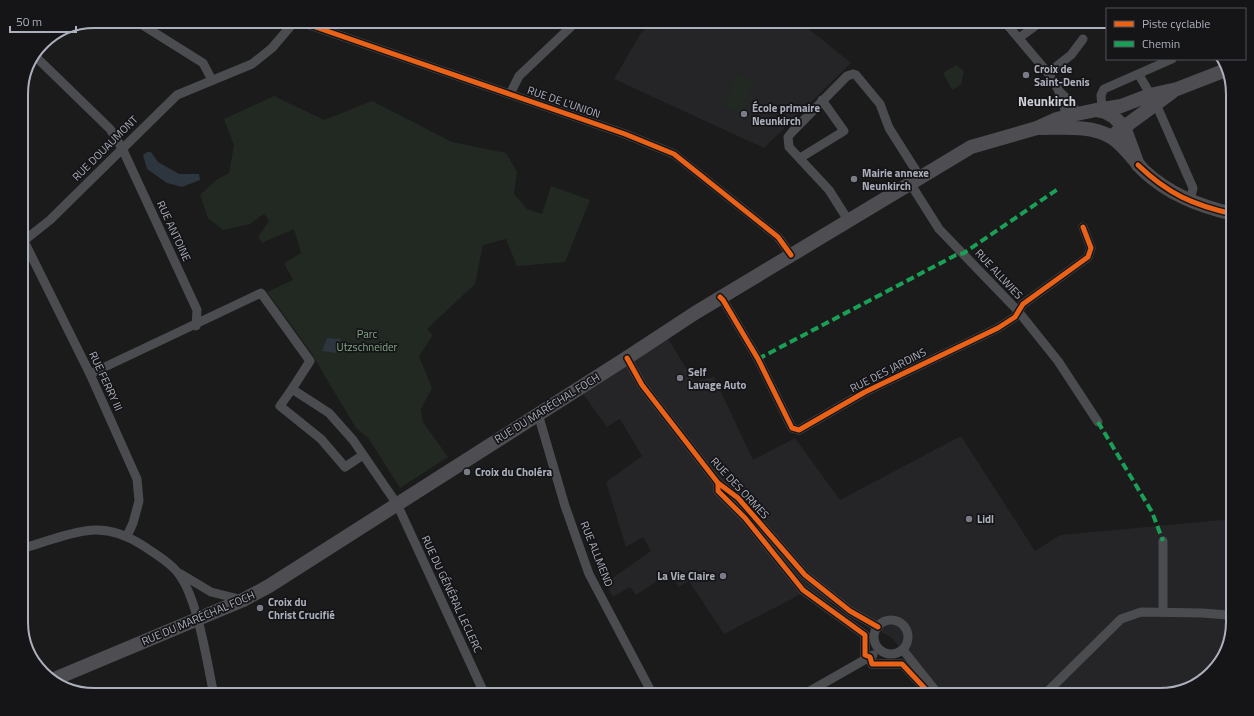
<svg xmlns="http://www.w3.org/2000/svg" width="1254" height="716" font-family="'Titillium Web',sans-serif">
	<style>
		.built { fill: #252528 }
		.green { fill: #212922 }
		.water { fill: #2d353e }
		.lines { fill: none; stroke-linecap: round; stroke-linejoin: round }
		.minor { stroke: #4b4c4f; stroke-width: 9 }
		.primary { stroke: #4e4e52; stroke-width: 14 }
		.quiet { stroke: #1a9f57; stroke-width: 4; stroke-dasharray: 8 4; stroke-linecap: butt }
		.cycleway-casing { stroke: #151518; stroke-width: 8 }
		.cycleway { stroke: #ea6118; stroke-width: 5 }
		.poi-dot { fill: #797c84; stroke: #151518; stroke-width: 1.5 }
		.labels { text-anchor: middle; stroke-width: 3.5; stroke-linejoin: round; paint-order: stroke }
		.poi-label { font-size: 11px; font-weight: bold; fill: #acb0bc; stroke: #151518; text-anchor: start }
		.street-label { font-size: 11px; fill: #acb0bc; stroke: #151518 }
		.park-label { font-size: 11px; fill: #83a788; stroke: #151518 }
		.quarter-label { font-size: 13px; font-weight: bold; fill: #cdcfd8; stroke: #151518 }
		.rim { fill: none; stroke: #acb0bc; stroke-width: 2 }
	</style>
	<rect width="100%" height="100%" fill="#1b1b1b"/>
	<!-- built -->
	<g class="built">
		<path d="M 653,21 L 799,21 L 851,63 L 764,148 L 614,79 L 641,33 Z"/>
		<path d="M 667,337 L 694,381 L 714,377 L 753,460 L 795,438 L 840,500 L 961,436 L 1035,551 L 1060,535 L 1233,519 L 1233,622 L 1223,658 L 1197,685 L 1160,695 L 939,695 L 892,638 L 809,590 L 724,634 L 689,581 L 679,587 L 670,573 L 636,595 L 630,587 L 613,597 L 605,583 L 651,551 L 643,537 L 626,547 L 606,482 L 642,456 L 620,419 L 607,427 L 581,391 Z"/>
	</g>
	<!-- green -->
	<g class="green">
		<path d="M 956,65 L 964,71 L 961,85 L 952,90 L 943,73 Z"/>
		<path d="M 736,75 L 753,81 L 742,114 L 725,108 Z"/>
		<path d="M 274,96 L 324,120 L 372,101 L 452,142 L 506,153 L 517,172 L 514,194 L 527,209 L 542,214 L 551,186 L 590,200 L 565,262 L 517,266 L 506,239 L 483,245 L 475,284 L 427,329 L 433,335 L 419,356 L 432,388 L 421,409 L 423,422 L 448,457 L 400,488 L 369,439 L 356,428 L 310,351 L 267,292 L 293,280 L 284,263 L 301,253 L 294,229 L 262,243 L 258,237 L 269,221 L 264,214 L 250,224 L 223,230 L 208,218 L 200,195 L 216,180 L 229,173 L 234,145 L 224,119 Z"/>
	</g>
	<!-- water -->
	<g class="water">
		<path d="M 147,152 L 151,152 L 158,162 L 179,174 L 199,174 L 200,180 L 182,187 L 167,183 L 147,169 L 143,155 Z"/>
		<path d="M 327,338 L 341,339 L 336,353 L 322,351 Z"/>
	</g>
	<g class="lines">
		<!-- minor -->
		<g class="minor">
			<path d="M 136,21 L 203,63 L 212,80"/>
			<path d="M 298,21 L 625,134 L 674,154 L 778,237 L 791,255"/>
			<path d="M 1004,21 L 1048,73 L 1059,91 L 1071,103 L 1074,108 L 1073,118"/>
			<path d="M 1019,38 L 1042,21"/>
			<path d="M 36,57 L 110,129 L 122,148 L 197,310 L 196,326"/>
			<path d="M 1048,73 L 1071,55 L 1083,39"/>
			<path d="M 1139,75 L 1156,104 L 1193,188 L 1190,201"/>
			<path d="M 1059,92 L 1066,113 L 1072,115"/>
			<path d="M 510,94 L 519,76 L 577,21"/>
			<path d="M 1102,109 L 1101,95 L 1104,89 L 1172,59"/>
			<path d="M 800,158 L 844,131 L 822,100"/>
			<path d="M 910,183 L 939,229 L 1018,311 L 1058,361 L 1098,422"/>
			<path d="M 848,220 L 829,190 L 789,147 L 788,137 L 792,132 L 847,76 L 853,74 L 856,75 L 880,104 L 889,128 L 920,177"/>
			<path d="M 22,237 L 90,374 L 137,479 L 139,501 L 133,523 L 127,536"/>
			<path d="M 21,243 L 50,220 L 177,95 L 252,64 L 272,48 L 295,21"/>
			<path d="M 720,297 L 723,300 L 758,359 L 792,428 L 799,430 L 865,392 L 998,328 L 1015,317 L 1023,304 L 1088,257 L 1091,248 L 1083,227"/>
			<path d="M 627,358 L 642,385 L 718,483 L 738,498 L 805,575 L 850,611 L 878,627"/>
			<path d="M 90,374 L 261,293 L 310,361 L 292,389"/>
			<path d="M 538,414 L 565,506 L 589,574 L 653,695"/>
			<path d="M 363,455 L 345,467 L 321,439 L 280,406 L 292,389 L 329,413 L 353,440 L 397,504 L 485,695"/>
			<path d="M 718,483 L 718,491 L 745,518 L 803,590 L 865,635 L 865,655 L 870,657 L 872,664 L 902,664 L 931,695"/>
			<path d="M 21,549 C 42,543 64,534 85,531 C 106,527 125,534 142,545 C 154,553 170,562 178,573 C 198,598 207,663 214,695"/>
			<path d="M 181,574 L 211,592 L 243,600"/>
			<path d="M 1163,612 L 1163,541"/>
			<circle cx="891" cy="637" r="17"/>
			<path d="M 903,650 L 939,695"/>
			<path d="M 803,695 L 873,655"/>
			<path d="M 1044,695 L 1121,619 L 1141,612 L 1202,613 L 1228,615 L 1233,617"/>
		</g>
		<!-- primary -->
		<g class="primary">
			<path d="M 1097,110 L 1121,106 L 1150,95 L 1177,89 L 1226,70"/>
			<path d="M 1041,128 C 1062,128 1092,125 1111,137 C 1122,143 1134,160 1143,170 C 1168,194 1199,206 1233,214"/>
			<path d="M 1116,133 L 1172,92"/>
			<path d="M 52,680 L 243,600 L 269,586 L 625,359 L 695,313 L 971,147 L 1037,128 L 1057,119 L 1072,115 L 1096,110 L 1105,112 L 1114,117 L 1124,127 L 1138,165"/>
		</g>
		<!-- quiet -->
		<g class="quiet">
			<path d="M 758,359 L 956,255 L 964,253 L 1058,189"/>
			<path d="M 1098,422 L 1152,512 L 1163,541"/>
		</g>
		<!-- cycleway casing -->
		<g class="cycleway-casing">
			<g id="cycleway">
				<path d="M 298,21 L 625,134 L 674,154 L 778,237 L 791,255"/>
				<path d="M 1138,165 C 1168,194 1193,205 1233,214"/>
				<path d="M 720,297 L 723,300 L 758,359 L 792,428 L 799,430 L 865,392 L 998,328 L 1015,317 L 1023,304 L 1088,257 L 1091,248 L 1083,227"/>
				<path d="M 627,358 L 642,385 L 718,483 L 738,498 L 805,575 L 850,611 L 878,627"/>
				<path d="M 718,483 L 718,491 L 745,518 L 803,590 L 865,635 L 865,655 L 870,657 L 872,664 L 902,664 L 931,695"/>
			</g>
		</g>
		<!-- cycleway -->
		<use href="#cycleway" class="cycleway"/>
	</g>
	<!-- markers -->
	<g class="poi-dot">
		<circle cx="1026" cy="75" r="4"/>
		<circle cx="744" cy="114" r="4"/>
		<circle cx="854" cy="179" r="4"/>
		<circle cx="680" cy="378" r="4"/>
		<circle cx="467" cy="472" r="4"/>
		<circle cx="969" cy="519" r="4"/>
		<circle cx="723" cy="576" r="4"/>
		<circle cx="260" cy="608" r="4"/>
	</g>
	<g class="labels">
		<!-- poi labels -->
		<g class="poi-label">
			<text x="1034" y="73">Croix de<tspan x="1034" dy="13">Saint-Denis</tspan></text>
			<text x="752" y="112">École primaire<tspan x="752" dy="13">Neunkirch</tspan></text>
			<text x="862" y="177">Mairie annexe<tspan x="862" dy="13">Neunkirch</tspan></text>
			<text x="688" y="376">Self<tspan x="688" dy="13">Lavage Auto</tspan></text>
			<text x="475" y="476">Croix du Choléra</text>
			<text x="977" y="523">Lidl</text>
			<text x="715" y="580" text-anchor="end">La Vie Claire</text>
			<text x="268" y="606">Croix du<tspan x="268" dy="13">Christ Crucifié</tspan></text>
		</g>
		<!-- street labels -->
		<g class="street-label">
			<text transform="translate(564 102) rotate(19)" y="4">RUE DE L'UNION</text>
			<text transform="translate(105 148) rotate(-45)" y="4">RUE DOUAUMONT</text>
			<text transform="translate(174 231) rotate(65)" y="4">RUE ANTOINE</text>
			<text transform="translate(999 274) rotate(47)" y="4">RUE ALLWIES</text>
			<text transform="translate(888 370) rotate(-27)" y="4">RUE DES JARDINS</text>
			<text transform="translate(106 381) rotate(65)" y="4">RUE FERRY III</text>
			<text transform="translate(547 408) rotate(-32)" y="4">RUE DU MARÉCHAL FOCH</text>
			<text transform="translate(740 488) rotate(47)" y="4">RUE DES ORMES</text>
			<text transform="translate(597 554) rotate(68)" y="4">RUE ALLMEND</text>
			<text transform="translate(452 594) rotate(65)" y="4">RUE DU GÉNÉRAL LECLERC</text>
			<text transform="translate(198 618) rotate(-23)" y="4">RUE DU MARÉCHAL FOCH</text>
		</g>
		<!-- park labels -->
		<g class="park-label">
			<text x="367" y="338">Parc<tspan x="367" dy="13">Utzschneider</tspan></text>
		</g>
		<!-- quarter labels -->
		<g class="quarter-label">
			<text x="1047" y="106">Neunkirch</text>
		</g>
	</g>
	<!-- crop -->
	<path d="M0 0H1254V716H0ZM94 28H1160A66 66 0 0 1 1226 94V622A66 66 0 0 1 1160 688H94A66 66 0 0 1 28 622V94A66 66 0 0 1 94 28Z" fill="#151518" fill-rule="evenodd"/>
	<path class="rim" d="M94 28H1160A66 66 0 0 1 1226 94V622A66 66 0 0 1 1160 688H94A66 66 0 0 1 28 622V94A66 66 0 0 1 94 28Z"/>
	<!-- legend -->
	<rect x="1106" y="8" width="140" height="52" fill="#151518" stroke="#51535a"/>
	<rect x="1114" y="21" width="20" height="6" fill="#ea6118" stroke="#51535a"/>
	<text x="1142" y="28" font-size="12" fill="#acb0bc">Piste cyclable</text>
	<rect x="1114" y="41" width="20" height="6" fill="#1a9f57" stroke="#51535a"/>
	<text x="1142" y="48" font-size="12" fill="#acb0bc">Chemin</text>
	<!-- scale -->
	<path d="M10 26v6h66v-6" fill="none" stroke="#acb0bc" stroke-width="2"/>
	<text x="16" y="26" font-size="12" fill="#acb0bc" stroke="#151518" stroke-width="3" paint-order="stroke">50 m</text>
</svg>
